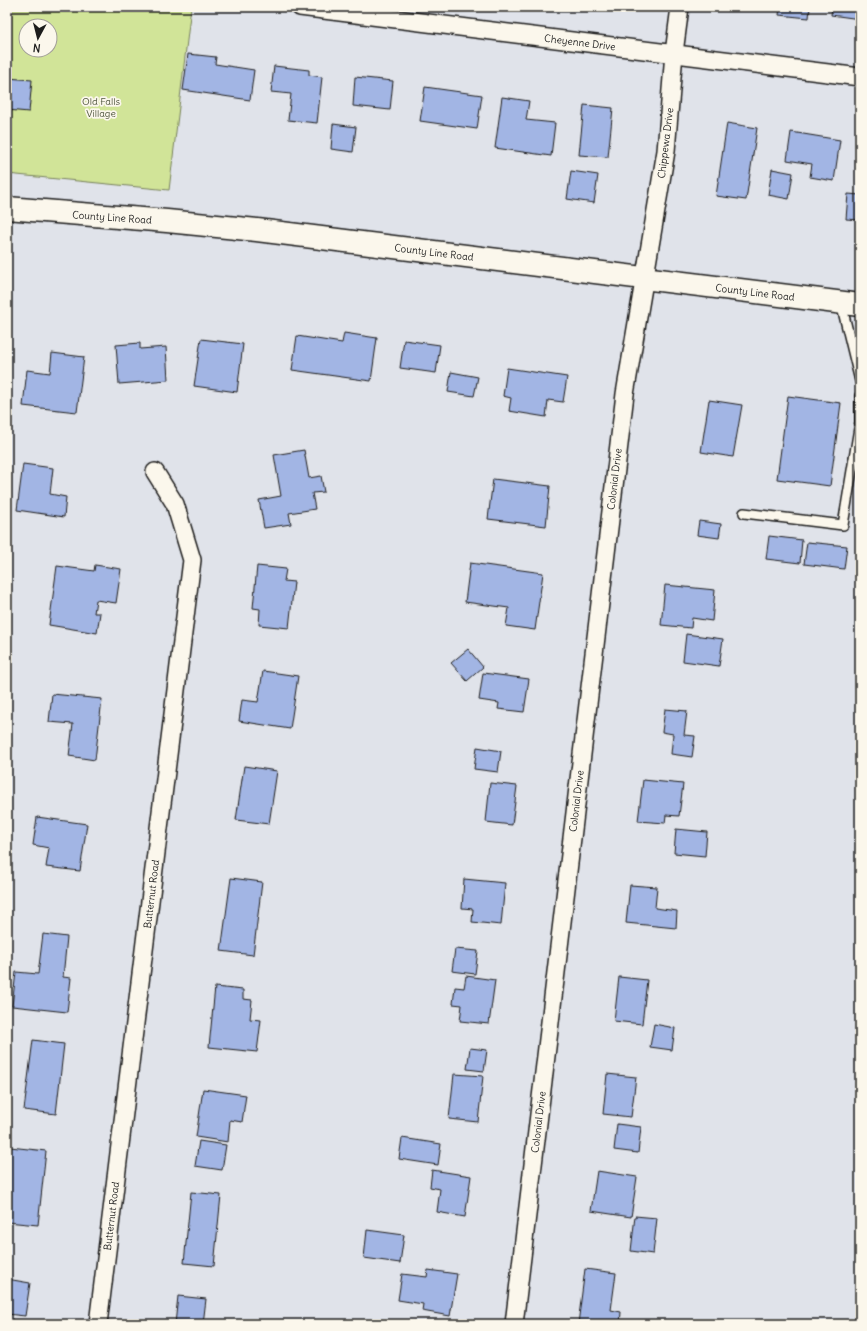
<svg xmlns="http://www.w3.org/2000/svg" width="867" height="1331" font-family="Delius,sans-serif">
	<style>
		.green { fill: #d1e498; stroke: #76805a; fill-rule: evenodd }
		.building { fill: #a2b5e4; stroke: #1c1c1c }
		.lines { fill: none; stroke-linecap: round; stroke-linejoin: round }
		.lane-casing { stroke: #1c1c1c; stroke-width: 12 }
		.street-casing { stroke: #1c1c1c; stroke-width: 20 }
		.secondary-casing { stroke: #1c1c1c; stroke-width: 25 }
		.lane { stroke: #fbf7ec; stroke-width: 9 }
		.street { stroke: #fbf7ec; stroke-width: 17 }
		.secondary { stroke: #fbf7ec; stroke-width: 22 }
		.labels { text-anchor: middle; stroke-width: 3.5; stroke-linejoin: round; paint-order: stroke }
		.street-label { font-size: 10px; fill: #1c1c1c; stroke: #fbf7ec }
		.park-label { font-size: 10px; fill: #525841; stroke: #fbf7ec }
	</style>
	<rect width="100%" height="100%" fill="#e0e3ea"/>
	<filter id="ink" filterUnits="userSpaceOnUse"><feTurbulence type="fractalNoise" baseFrequency=".025" numOctaves="2"/><feDisplacementMap in="SourceGraphic" scale="8" xChannelSelector="R" yChannelSelector="G"/><feConvolveMatrix kernelMatrix="1 2 1 2 8 2 1 2 1" color-interpolation-filters="sRGB"/></filter>
	<g filter="url(#ink)">
		<!-- green -->
		<path class="green" d="M 7,7 L 191,7 L 169,190 L 7,174 ZM 26,26 L 50,26 L 50,50 L 26,50 Z"/>
		<!-- building -->
		<g class="building">
			<path d="M 780,7 L 810,7 L 809,18 L 779,15 Z"/>
			<path d="M 832,7 L 860,7 L 860,19 L 831,15 Z"/>
			<path d="M 188,54 L 216,57 L 215,64 L 254,70 L 250,100 L 183,90 Z"/>
			<path d="M 274,66 L 309,70 L 309,75 L 322,77 L 317,123 L 288,120 L 291,94 L 271,92 Z"/>
			<path d="M 355,77 L 393,81 L 390,110 L 353,106 Z"/>
			<path d="M 7,78 L 32,80 L 29,112 L 7,110 Z"/>
			<path d="M 425,87 L 482,95 L 477,129 L 420,121 Z"/>
			<path d="M 502,97 L 529,101 L 526,120 L 555,123 L 551,156 L 495,148 Z"/>
			<path d="M 584,105 L 613,108 L 608,157 L 579,155 Z"/>
			<path d="M 727,123 L 757,128 L 746,200 L 716,196 Z"/>
			<path d="M 333,124 L 356,127 L 353,152 L 331,149 Z"/>
			<path d="M 791,132 L 840,140 L 834,181 L 810,177 L 812,164 L 787,160 Z"/>
			<path d="M 772,169 L 793,173 L 789,199 L 768,195 Z"/>
			<path d="M 571,171 L 598,175 L 594,203 L 567,199 Z"/>
			<path d="M 848,194 L 860,195 L 860,220 L 846,219 Z"/>
			<path d="M 344,333 L 377,338 L 371,381 L 292,370 L 297,336 L 342,343 Z"/>
			<path d="M 201,339 L 243,344 L 237,392 L 194,386 Z"/>
			<path d="M 404,340 L 440,345 L 436,373 L 400,368 Z"/>
			<path d="M 140,343 L 140,349 L 166,347 L 168,380 L 119,384 L 116,345 Z"/>
			<path d="M 52,353 L 84,357 L 77,412 L 23,406 L 27,370 L 50,373 Z"/>
			<path d="M 507,368 L 567,377 L 563,402 L 548,400 L 546,417 L 509,411 L 511,398 L 503,396 Z"/>
			<path d="M 451,372 L 478,377 L 474,396 L 448,392 Z"/>
			<path d="M 788,396 L 841,403 L 830,486 L 777,479 Z"/>
			<path d="M 709,400 L 742,405 L 733,457 L 701,452 Z"/>
			<path d="M 304,450 L 309,478 L 321,476 L 324,492 L 312,493 L 315,509 L 289,513 L 291,524 L 264,528 L 259,500 L 281,496 L 274,455 Z"/>
			<path d="M 23,464 L 53,468 L 50,494 L 66,497 L 64,517 L 17,510 Z"/>
			<path d="M 493,479 L 550,486 L 546,526 L 488,519 Z"/>
			<path d="M 699,521 L 721,524 L 719,538 L 697,535 Z"/>
			<path d="M 769,536 L 802,540 L 800,563 L 766,559 Z"/>
			<path d="M 807,542 L 847,546 L 844,569 L 804,564 Z"/>
			<path d="M 470,563 L 543,573 L 535,630 L 506,626 L 509,608 L 465,602 Z"/>
			<path d="M 95,565 L 121,569 L 116,603 L 96,600 L 94,613 L 100,613 L 97,633 L 49,625 L 57,566 L 94,571 Z"/>
			<path d="M 257,566 L 286,569 L 284,581 L 294,582 L 289,628 L 259,625 L 260,609 L 253,608 Z"/>
			<path d="M 665,585 L 715,590 L 712,621 L 692,618 L 691,628 L 661,625 Z"/>
			<path d="M 686,634 L 723,639 L 719,666 L 683,661 Z"/>
			<path d="M 468,649 L 483,667 L 467,681 L 451,663 Z"/>
			<path d="M 263,671 L 298,676 L 290,729 L 239,721 L 242,700 L 258,702 Z"/>
			<path d="M 483,673 L 529,679 L 524,712 L 498,709 L 499,703 L 479,700 Z"/>
			<path d="M 52,694 L 102,699 L 95,760 L 69,756 L 73,724 L 49,722 Z"/>
			<path d="M 665,709 L 687,711 L 684,735 L 695,736 L 692,757 L 671,754 L 673,734 L 662,732 Z"/>
			<path d="M 477,747 L 501,751 L 498,772 L 474,769 Z"/>
			<path d="M 244,766 L 277,771 L 269,824 L 236,820 Z"/>
			<path d="M 643,780 L 683,784 L 679,816 L 666,815 L 665,823 L 638,821 Z"/>
			<path d="M 490,783 L 517,786 L 512,825 L 486,822 Z"/>
			<path d="M 37,817 L 87,824 L 80,871 L 46,867 L 49,848 L 33,845 Z"/>
			<path d="M 676,829 L 707,832 L 705,856 L 674,853 Z"/>
			<path d="M 231,878 L 262,882 L 253,955 L 221,951 Z"/>
			<path d="M 464,879 L 505,883 L 501,925 L 472,922 L 473,909 L 462,908 Z"/>
			<path d="M 630,885 L 657,887 L 655,908 L 677,911 L 676,928 L 626,923 Z"/>
			<path d="M 43,934 L 67,937 L 63,977 L 71,978 L 67,1012 L 12,1006 L 16,972 L 38,974 Z"/>
			<path d="M 455,949 L 478,951 L 475,974 L 452,971 Z"/>
			<path d="M 466,976 L 495,980 L 489,1024 L 460,1021 L 462,1005 L 453,1004 L 455,987 L 464,988 Z"/>
			<path d="M 619,977 L 647,980 L 642,1024 L 614,1021 Z"/>
			<path d="M 215,987 L 243,990 L 243,999 L 252,1000 L 250,1019 L 261,1020 L 257,1052 L 209,1047 Z"/>
			<path d="M 654,1024 L 675,1028 L 672,1050 L 650,1047 Z"/>
			<path d="M 33,1040 L 64,1044 L 56,1114 L 24,1110 Z"/>
			<path d="M 470,1048 L 487,1050 L 484,1071 L 467,1069 Z"/>
			<path d="M 454,1074 L 483,1076 L 478,1122 L 449,1119 Z"/>
			<path d="M 607,1074 L 636,1077 L 631,1117 L 603,1114 Z"/>
			<path d="M 203,1089 L 246,1095 L 242,1122 L 230,1120 L 228,1142 L 196,1137 Z"/>
			<path d="M 860,1099 L 860,1119 L 858,1119 Z"/>
			<path d="M 617,1124 L 641,1127 L 638,1153 L 614,1150 Z"/>
			<path d="M 402,1138 L 441,1144 L 438,1165 L 399,1159 Z"/>
			<path d="M 199,1141 L 226,1145 L 222,1170 L 195,1166 Z"/>
			<path d="M 10,1147 L 46,1151 L 38,1225 L 7,1222 L 7,1175 Z"/>
			<path d="M 432,1170 L 471,1176 L 465,1217 L 437,1212 L 440,1189 L 430,1187 Z"/>
			<path d="M 597,1171 L 637,1177 L 631,1217 L 591,1211 Z"/>
			<path d="M 191,1192 L 221,1195 L 214,1266 L 184,1263 Z"/>
			<path d="M 635,1216 L 657,1218 L 653,1254 L 631,1251 Z"/>
			<path d="M 367,1230 L 404,1235 L 400,1263 L 364,1258 Z"/>
			<path d="M 585,1269 L 616,1273 L 611,1310 L 621,1312 L 620,1324 L 578,1324 Z"/>
			<path d="M 428,1270 L 457,1274 L 450,1316 L 422,1311 L 423,1304 L 398,1300 L 402,1274 L 427,1277 Z"/>
			<path d="M 7,1279 L 30,1283 L 25,1316 L 7,1314 Z"/>
			<path d="M 178,1296 L 206,1299 L 203,1324 L 175,1324 Z"/>
		</g>
		<g class="lines">
			<!-- lane casing -->
			<g class="lane-casing">
				<g id="lane">
					<path d="M 841,303 L 860,381"/>
					<path d="M 744,513 L 843,525 L 860,422 L 860,396"/>
				</g>
			</g>
			<!-- street casing -->
			<g class="street-casing">
				<g id="street">
					<path d="M 300,7 L 860,77"/>
					<path d="M 98,1324 L 192,560 L 175,504 L 155,472"/>
					<path d="M 514,1324 L 625,394 L 666,151 L 674,53 L 680,7"/>
				</g>
			</g>
			<!-- secondary casing -->
			<g class="secondary-casing">
				<path id="secondary" d="M 7,208 L 167,221 L 257,230 L 860,305"/>
			</g>
			<!-- lane -->
			<use href="#lane" class="lane"/>
			<!-- street -->
			<use href="#street" class="street"/>
			<!-- secondary -->
			<use href="#secondary" class="secondary"/>
		</g>
	</g>
	<g class="labels">
		<!-- street labels -->
		<g class="street-label">
			<text transform="translate(580 42) rotate(7)" y="4">Cheyenne Drive</text>
			<text transform="translate(665 143) rotate(-83)" y="4">Chippewa Drive</text>
			<text transform="translate(112 217) rotate(4)" y="4">County Line Road</text>
			<text transform="translate(434 252) rotate(7)" y="4">County Line Road</text>
			<text transform="translate(755 292) rotate(7)" y="4">County Line Road</text>
			<text transform="translate(614 479) rotate(-83)" y="4">Colonial Drive</text>
			<text transform="translate(576 801) rotate(-83)" y="4">Colonial Drive</text>
			<text transform="translate(151 894) rotate(-83)" y="4">Butternut Road</text>
			<text transform="translate(538 1122) rotate(-83)" y="4">Colonial Drive</text>
			<text transform="translate(111 1216) rotate(-83)" y="4">Butternut Road</text>
		</g>
		<!-- park labels -->
		<g class="park-label">
			<text x="101" y="105">Old Falls<tspan x="101" dy="12">Village</tspan></text>
		</g>
	</g>
	<!-- margin -->
	<rect width="867" height="1331" fill="none" stroke="#fbf7ec" stroke-width="24"/>
	<rect x="12" y="12" width="843" height="1307" fill="none" stroke="#1c1c1c" stroke-width="1.5" filter="url(#ink)"/>
	<!-- north arrow -->
	<g transform="translate(38 38) rotate(187)"><circle r="19" fill="#fbf7ec" stroke="#a29f99"/>
	<path d="M0-3L7 15L0 10L-7 15Z" fill="#1c1c1c"/>
	<text y="-6" font-size="11" font-weight="bold" text-anchor="middle" fill="#1c1c1c">N</text>
	</g>
</svg>
